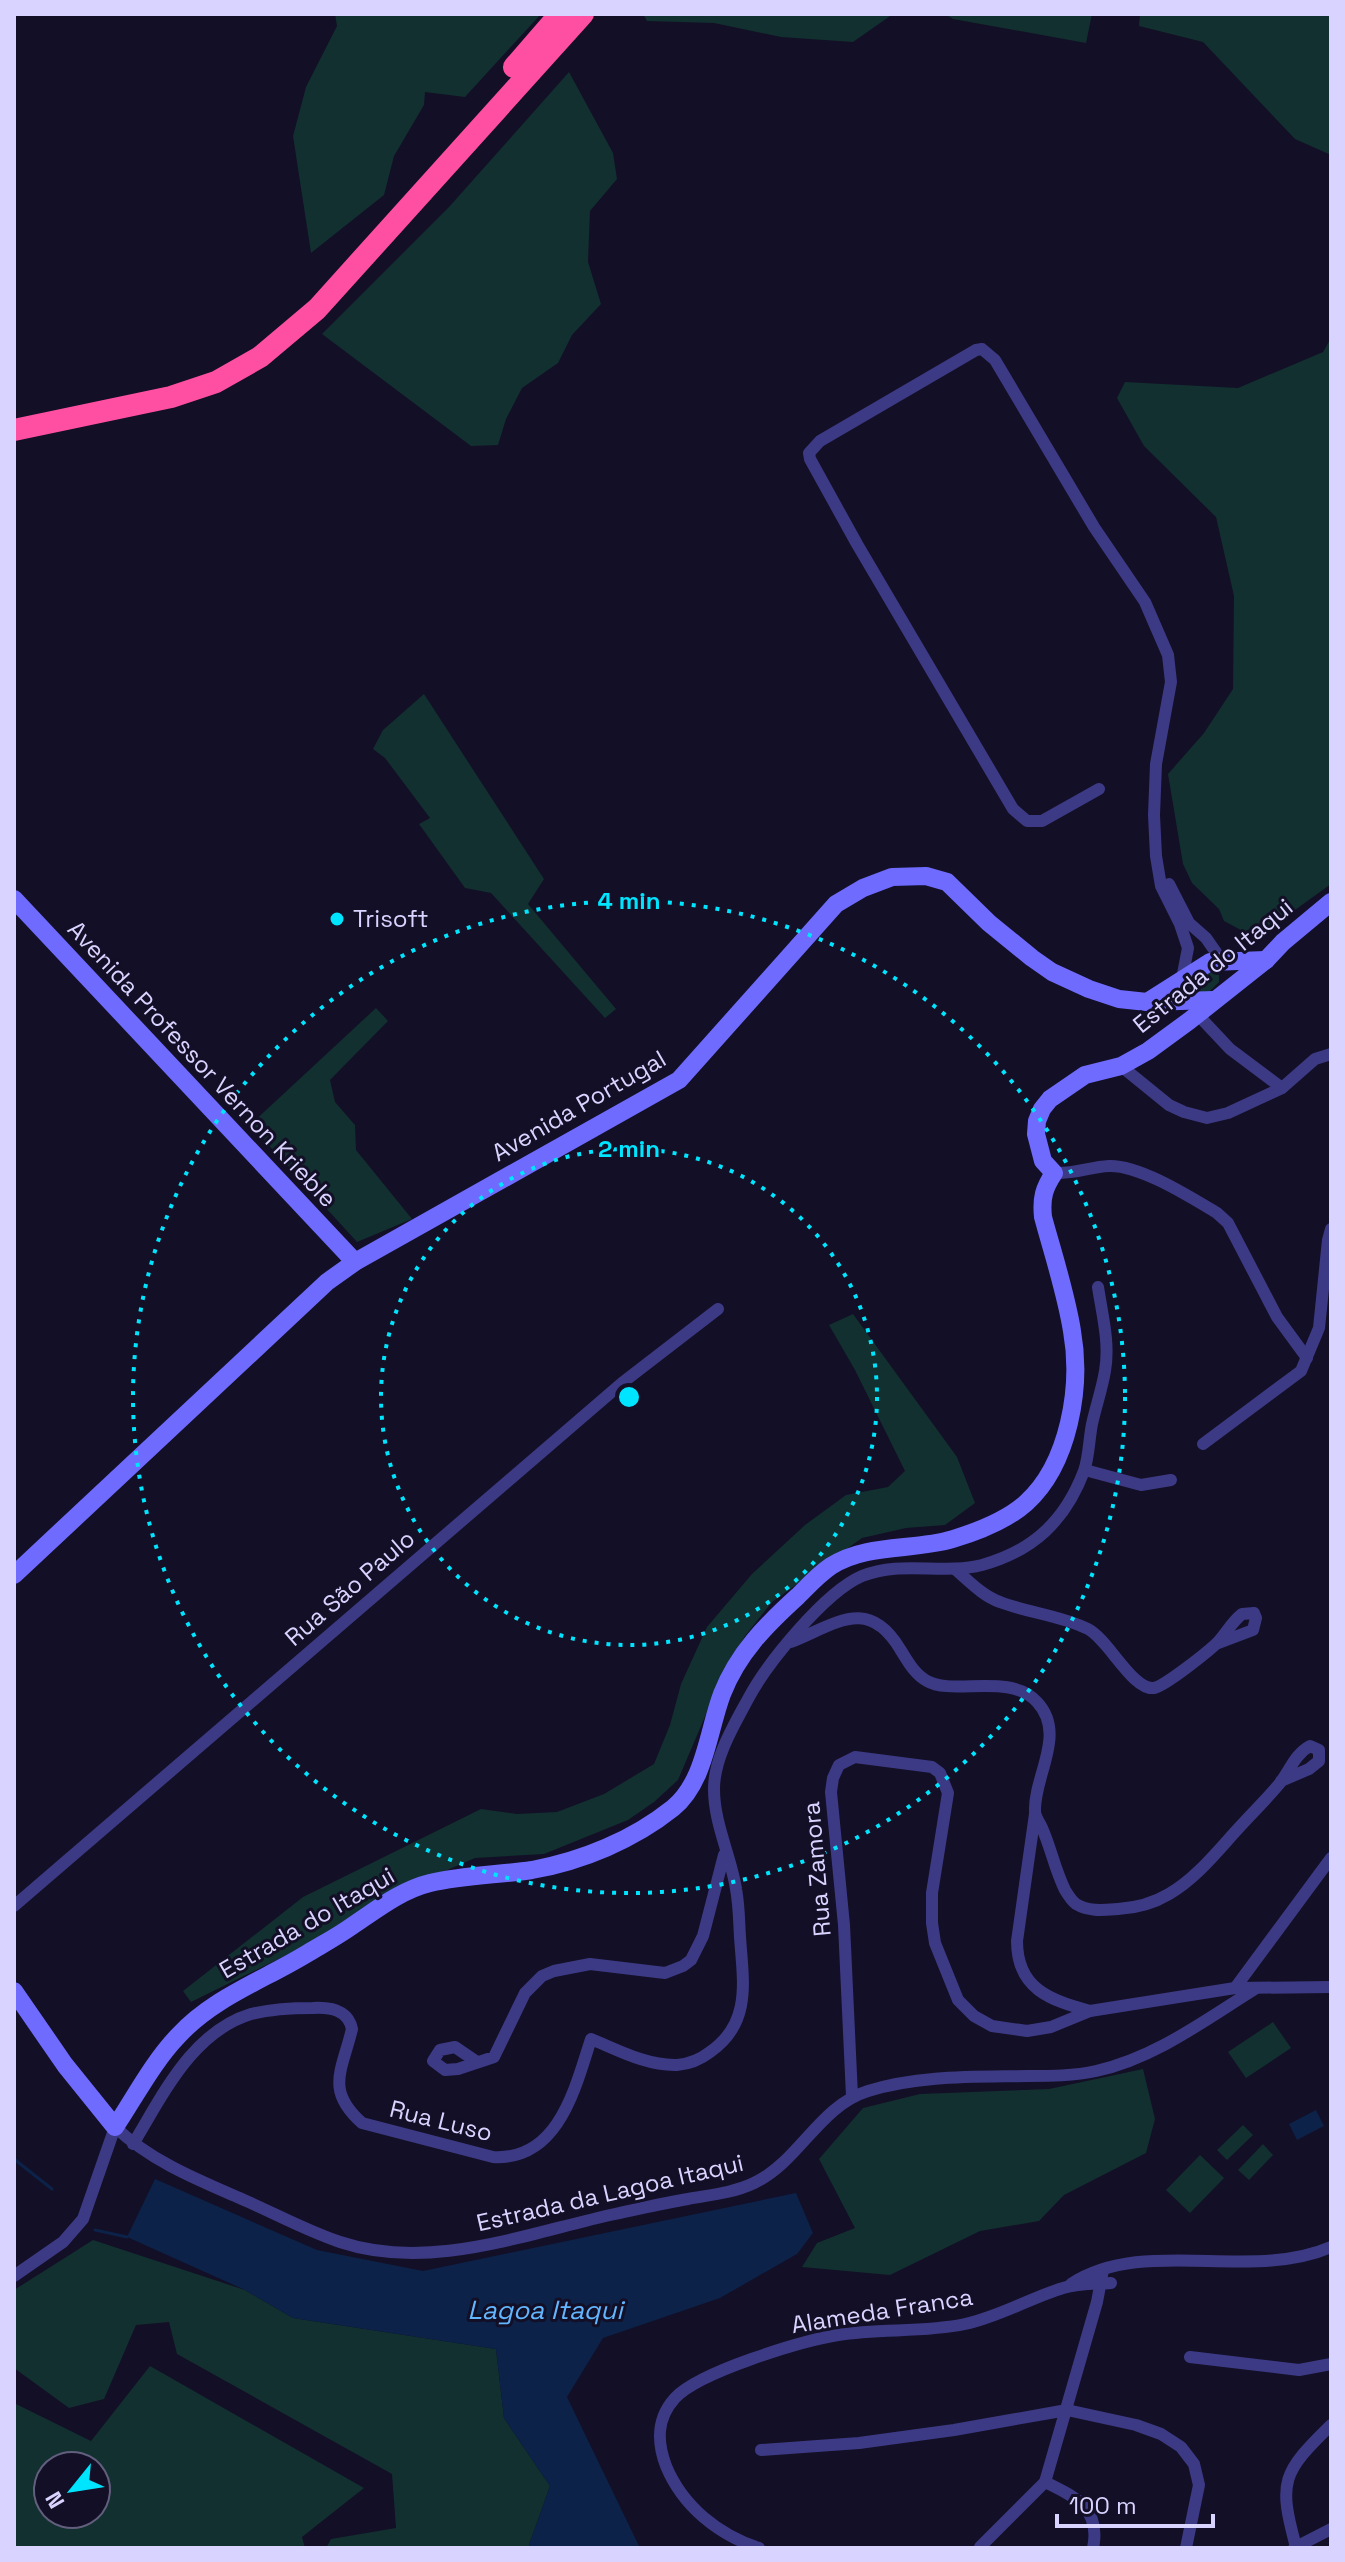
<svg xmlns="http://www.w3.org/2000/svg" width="1345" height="2562" font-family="'Space Grotesk',sans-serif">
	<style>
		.green { fill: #12302f; fill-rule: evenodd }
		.water { fill: #0c2248 }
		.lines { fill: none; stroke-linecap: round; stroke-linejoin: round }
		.stream { stroke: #0c2248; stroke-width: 3 }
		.street { stroke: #3d3a85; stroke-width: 12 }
		.secondary { stroke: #6f6bff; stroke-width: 18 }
		.highway { stroke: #ff4fa3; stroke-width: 22 }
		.ring { fill: none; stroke: #00e5ff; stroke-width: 4; stroke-dasharray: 4 8 }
		.poi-dot { fill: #00e5ff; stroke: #130f26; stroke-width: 3 }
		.labels { text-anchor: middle; stroke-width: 6; stroke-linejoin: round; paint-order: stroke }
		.poi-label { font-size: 24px; fill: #d9d4ff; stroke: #130f26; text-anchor: start }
		.street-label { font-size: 24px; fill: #d9d4ff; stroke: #130f26 }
		.water-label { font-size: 26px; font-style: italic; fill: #62b6ff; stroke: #130f26 }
		.centre { fill: #00e5ff; stroke: #130f26; stroke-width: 4 }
		.ring-label { font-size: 24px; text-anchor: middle; font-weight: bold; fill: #00e5ff; stroke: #130f26; stroke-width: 6; stroke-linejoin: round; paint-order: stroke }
	</style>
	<rect width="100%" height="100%" fill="#130f26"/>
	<!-- green -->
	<g class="green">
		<path d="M 335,14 L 541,14 L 465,97 L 425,92 L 424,105 L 394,156 L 384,195 L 311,253 L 293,136 L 306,87 L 337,26 Z"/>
		<path d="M 643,14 L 893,14 L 853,42 L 781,37 L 714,23 L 647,21 Z"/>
		<path d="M 945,14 L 1092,14 L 1086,43 L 953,19 Z"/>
		<path d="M 1140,14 L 1331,14 L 1331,155 L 1295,139 L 1203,42 L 1139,26 Z"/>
		<path d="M 569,72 L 613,153 L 617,179 L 590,211 L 588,262 L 601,304 L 572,335 L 558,363 L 522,388 L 506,419 L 498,445 L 471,446 L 322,334 L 449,207 Z"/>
		<path d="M 1331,338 L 1331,884 L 1256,938 L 1224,921 L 1219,909 L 1192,883 L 1183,864 L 1168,774 L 1204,733 L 1233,689 L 1234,596 L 1216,517 L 1144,446 L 1117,398 L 1125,382 L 1238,388 L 1323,352 Z"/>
		<path d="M 424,694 L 544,879 L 528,904 L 616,1009 L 605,1018 L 491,893 L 465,888 L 419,824 L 430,818 L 385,758 L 373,749 L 383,730 Z"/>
		<path d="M 1206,971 L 1219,975 L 1219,982 L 1207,994 L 1191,993 L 1189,986 Z"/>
		<path d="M 376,1008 L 388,1021 L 330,1080 L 335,1102 L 355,1125 L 356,1150 L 412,1219 L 357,1242 L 250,1125 Z"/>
		<path d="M 853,1314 L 957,1457 L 975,1503 L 945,1525 L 906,1528 L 862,1538 L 772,1602 L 745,1636 L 721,1679 L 678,1780 L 654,1802 L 628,1820 L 544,1854 L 475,1858 L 392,1894 L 311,1943 L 191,2002 L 183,1991 L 303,1897 L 481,1809 L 517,1814 L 557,1812 L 604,1794 L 654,1764 L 670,1725 L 681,1684 L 707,1627 L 752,1574 L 805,1525 L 846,1495 L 888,1487 L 905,1471 L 855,1370 L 829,1325 Z"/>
		<path d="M 1273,2022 L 1291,2048 L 1246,2078 L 1228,2052 Z"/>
		<path d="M 1143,2069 L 1155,2119 L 1146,2153 L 1064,2195 L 1039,2221 L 980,2231 L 890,2275 L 802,2267 L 817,2243 L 855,2228 L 819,2159 L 863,2108 L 920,2094 L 1049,2089 Z"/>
		<path d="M 1243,2125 L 1253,2135 L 1227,2160 L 1217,2150 Z"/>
		<path d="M 1263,2144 L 1273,2155 L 1249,2180 L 1238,2170 Z"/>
		<path d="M 1200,2155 L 1224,2178 L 1190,2213 L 1166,2190 Z"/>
		<path d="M 93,2240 L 245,2290 L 293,2318 L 496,2349 L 504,2418 L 550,2486 L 528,2548 L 326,2548 L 331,2539 L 396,2528 L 392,2474 L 177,2354 L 169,2322 L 136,2325 L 104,2399 L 69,2408 L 14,2368 L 14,2290 Z"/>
		<path d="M 150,2366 L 364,2488 L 302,2537 L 305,2548 L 15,2548 L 14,2403 L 91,2441 ZM 48,2466 L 96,2466 L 96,2514 L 48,2514 Z"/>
	</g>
	<!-- water -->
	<g class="water">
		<path d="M 1316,2110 L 1324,2126 L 1297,2140 L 1289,2124 Z"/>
		<path d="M 155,2179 L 317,2250 L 423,2271 L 796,2193 L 813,2233 L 797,2254 L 720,2298 L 603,2338 L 567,2397 L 640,2548 L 528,2548 L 550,2486 L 504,2418 L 496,2349 L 293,2318 L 245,2290 L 127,2237 Z"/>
	</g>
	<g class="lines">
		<!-- stream -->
		<g class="stream">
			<path d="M 14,2159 L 52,2189"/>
			<path d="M 95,2230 L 127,2237"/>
		</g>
		<!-- street -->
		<g class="street">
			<path d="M 1099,789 L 1042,821 L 1027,821 L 1013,809 L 857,544 L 810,459 L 809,453 L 820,441 L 976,350 L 982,349 L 995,360 L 1094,527 L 1145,602 L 1168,655 L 1171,682 L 1156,764 L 1154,815 L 1156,856 L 1161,886 L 1180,924 L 1188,948 L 1182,979"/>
			<path d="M 1169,884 L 1189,923 L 1206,938 L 1222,961"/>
			<path d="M 1198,1015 L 1230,1049 L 1282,1088"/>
			<path d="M 1121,1066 L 1169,1105 L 1184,1112 L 1207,1118 L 1228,1113 L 1282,1088 L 1315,1059 L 1331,1054"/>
			<path d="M 1054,1173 C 1075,1174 1090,1167 1109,1166 C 1140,1165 1190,1197 1217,1213 L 1228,1223 L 1277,1317 L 1307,1358"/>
			<path d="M 1203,1444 L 1301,1371 L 1319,1328 L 1328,1240 L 1331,1229"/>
			<path d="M 1085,1470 L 1141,1485 L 1171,1480"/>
			<path d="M 956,1570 C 970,1582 983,1596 1000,1602 C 1028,1613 1060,1615 1088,1629 C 1108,1639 1133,1691 1154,1688 C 1165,1686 1209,1651 1218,1642 C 1226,1633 1232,1622 1242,1614 L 1254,1613 L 1256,1618 L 1253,1630 L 1216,1644"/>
			<path d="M 791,1642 C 836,1624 868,1596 900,1649 C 907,1660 914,1674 927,1681 C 953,1696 1010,1672 1037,1702 C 1067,1734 1034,1775 1035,1811 C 1035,1817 1040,1823 1042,1828 C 1051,1848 1055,1870 1065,1890 C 1068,1895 1072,1901 1076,1904 C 1089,1912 1104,1910 1118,1909 C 1135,1908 1154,1903 1169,1894 C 1195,1879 1216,1853 1235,1832 C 1250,1815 1266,1800 1280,1783 C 1290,1770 1295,1754 1310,1746 L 1319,1750 L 1319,1761 L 1309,1769 L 1281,1781"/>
			<path d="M 1035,1814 L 1017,1941 C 1017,1989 1050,2000 1090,2011"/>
			<path d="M 14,1906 L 622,1383 L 718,1309"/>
			<path d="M 1235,1988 L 1331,1858"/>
			<path d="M 477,2062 L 455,2047 L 440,2050 L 433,2061 L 445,2070 L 458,2069 L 494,2057 L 525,1993 L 542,1976 L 554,1971 L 590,1964 L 665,1973 L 683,1966 L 691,1960 L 703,1936 L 724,1855"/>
			<path d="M 852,2096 L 844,1925 L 831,1792 L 833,1778 L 839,1765 L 855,1757 L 932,1767 L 940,1773 L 948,1793 L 932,1893 L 932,1923 L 935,1943 L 958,2000 L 974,2016 L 992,2026 L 1027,2031 L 1051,2027 L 1090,2011 L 1235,1988 L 1331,1987"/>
			<path d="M 133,2144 C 163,2095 192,2032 251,2014 C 271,2009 293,2008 313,2008 C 331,2007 348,2010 352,2029 C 342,2071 325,2090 362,2123 L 493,2157 C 558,2161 575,2089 591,2039 C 618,2050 647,2066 677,2065 C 689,2064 701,2059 710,2052 C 752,2023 743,1981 740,1937 C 739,1921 739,1904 736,1889 C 731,1856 714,1824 714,1789 C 714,1758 734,1725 748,1699 C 767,1663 825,1592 862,1576 C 901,1560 942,1575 982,1565 C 1033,1551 1065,1521 1084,1471 C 1089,1457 1089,1439 1092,1424 C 1096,1406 1102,1389 1105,1371 C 1110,1343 1102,1314 1098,1287"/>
			<path d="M 14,2276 L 63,2242 L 83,2219 L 115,2127 C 152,2162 198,2180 244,2200 C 276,2214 307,2231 340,2242 C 430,2272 527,2233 615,2214 C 639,2209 663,2203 688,2199 C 710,2195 733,2193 754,2183 C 799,2162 819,2106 868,2091 C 919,2075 975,2077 1028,2076 C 1050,2076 1074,2076 1096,2071 C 1155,2058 1205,2020 1255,1989"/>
			<path d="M 1071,2284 C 1144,2236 1250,2282 1331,2247"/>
			<path d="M 1190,2357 L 1299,2370 L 1331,2364"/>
			<path d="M 761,2450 L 859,2443 L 954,2430 L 1067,2410 L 1136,2425 L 1161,2434 L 1181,2447 L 1194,2464 L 1199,2485 L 1186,2548"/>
			<path d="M 1045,2482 C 1076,2497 1101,2509 1093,2548"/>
			<path d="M 980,2547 L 1045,2482 L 1097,2302 L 1103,2270"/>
			<path d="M 1296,2547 C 1278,2481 1282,2473 1331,2425"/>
			<path d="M 759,2548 C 719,2535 683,2507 666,2466 C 657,2442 656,2419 675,2398 C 699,2372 801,2341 838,2335 C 880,2328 923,2333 965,2324 C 999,2317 1030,2298 1063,2288 C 1078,2283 1095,2284 1111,2283"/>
			<path d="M 1294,2548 L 1331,2529"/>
		</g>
		<!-- secondary -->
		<g class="secondary">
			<path d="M 14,899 L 355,1262"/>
			<path d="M 1147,1002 L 1210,962 L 1266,960"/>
			<path d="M 14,1575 L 327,1282 L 355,1262 L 679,1080 L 836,904 L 863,888 L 892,877 L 926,876 L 947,882 L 989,923 L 1032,958 L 1052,972 L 1089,989 L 1119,999 L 1147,1002 L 1214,1000"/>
			<path d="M 14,1991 L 65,2065 L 115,2127 C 135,2097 153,2062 178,2036 C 214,1997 264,1980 308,1953 C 323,1944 338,1936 352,1926 C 376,1910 401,1890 430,1883 C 464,1875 498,1875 532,1870 C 582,1861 633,1840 673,1808 C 705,1782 708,1731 722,1694 C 738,1653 766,1625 798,1596 C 808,1586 819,1574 831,1566 C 867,1543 913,1551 953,1539 C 976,1532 1007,1520 1026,1503 C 1069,1464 1082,1387 1072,1331 C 1066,1293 1053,1254 1043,1217 C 1041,1198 1044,1188 1054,1173 L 1043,1161 L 1036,1134 L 1037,1121 L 1042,1109 L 1050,1099 L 1085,1075 L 1121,1066 L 1148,1051 L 1189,1021 L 1266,960 L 1283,942 L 1331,902"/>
		</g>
		<!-- highway -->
		<g class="highway">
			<path d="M 514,67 L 560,14"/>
			<path d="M 14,430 L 171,397 L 216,382 L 260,357 L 317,309 L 583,14"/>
		</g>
	</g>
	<!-- distance rings -->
	<g class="ring">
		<circle cx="629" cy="1397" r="248"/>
		<circle cx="629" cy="1397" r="496"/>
	</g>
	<!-- markers -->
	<circle class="poi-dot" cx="337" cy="919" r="8"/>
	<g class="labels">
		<!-- poi labels -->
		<g class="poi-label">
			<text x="353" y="927">Trisoft</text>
		</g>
		<!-- street labels -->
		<g class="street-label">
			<text transform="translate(1213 966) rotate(-39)" y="8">Estrada do Itaqui</text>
			<text transform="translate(202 1064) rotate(47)" y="8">Avenida Professor Vernon Krieble</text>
			<text transform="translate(579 1106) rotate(-30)" y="8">Avenida Portugal</text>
			<text transform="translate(350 1588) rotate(-41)" y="8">Rua São Paulo</text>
			<text transform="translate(817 1869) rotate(-95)" y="8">Rua Zamora</text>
			<text transform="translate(307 1923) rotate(-30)" y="8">Estrada do Itaqui</text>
			<text transform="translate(441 2121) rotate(14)" y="8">Rua Luso</text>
			<text transform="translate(610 2193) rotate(-13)" y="8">Estrada da Lagoa Itaqui</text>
			<text transform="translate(882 2311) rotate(-9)" y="8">Alameda Franca</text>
		</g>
		<!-- water labels -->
		<g class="water-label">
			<text x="545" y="2319">Lagoa Itaqui</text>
		</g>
	</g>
	<circle cx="629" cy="1397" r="12" class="centre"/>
	<g class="ring-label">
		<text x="629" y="909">4 min</text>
		<text x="629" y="1157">2 min</text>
	</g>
	<!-- border -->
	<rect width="1345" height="2562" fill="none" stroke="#d9d4ff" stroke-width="32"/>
	<!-- north arrow -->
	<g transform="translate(72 2490) rotate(240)"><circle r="38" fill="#130f26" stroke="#625e7d" stroke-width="2"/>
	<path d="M0-6L14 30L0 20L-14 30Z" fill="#00e5ff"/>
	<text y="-12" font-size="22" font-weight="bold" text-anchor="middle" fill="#d9d4ff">N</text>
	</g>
	<!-- scale -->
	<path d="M1057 2514v12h156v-12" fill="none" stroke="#d9d4ff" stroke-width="4"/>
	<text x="1069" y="2514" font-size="24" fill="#d9d4ff" stroke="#130f26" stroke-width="6" paint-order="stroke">100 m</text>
</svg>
